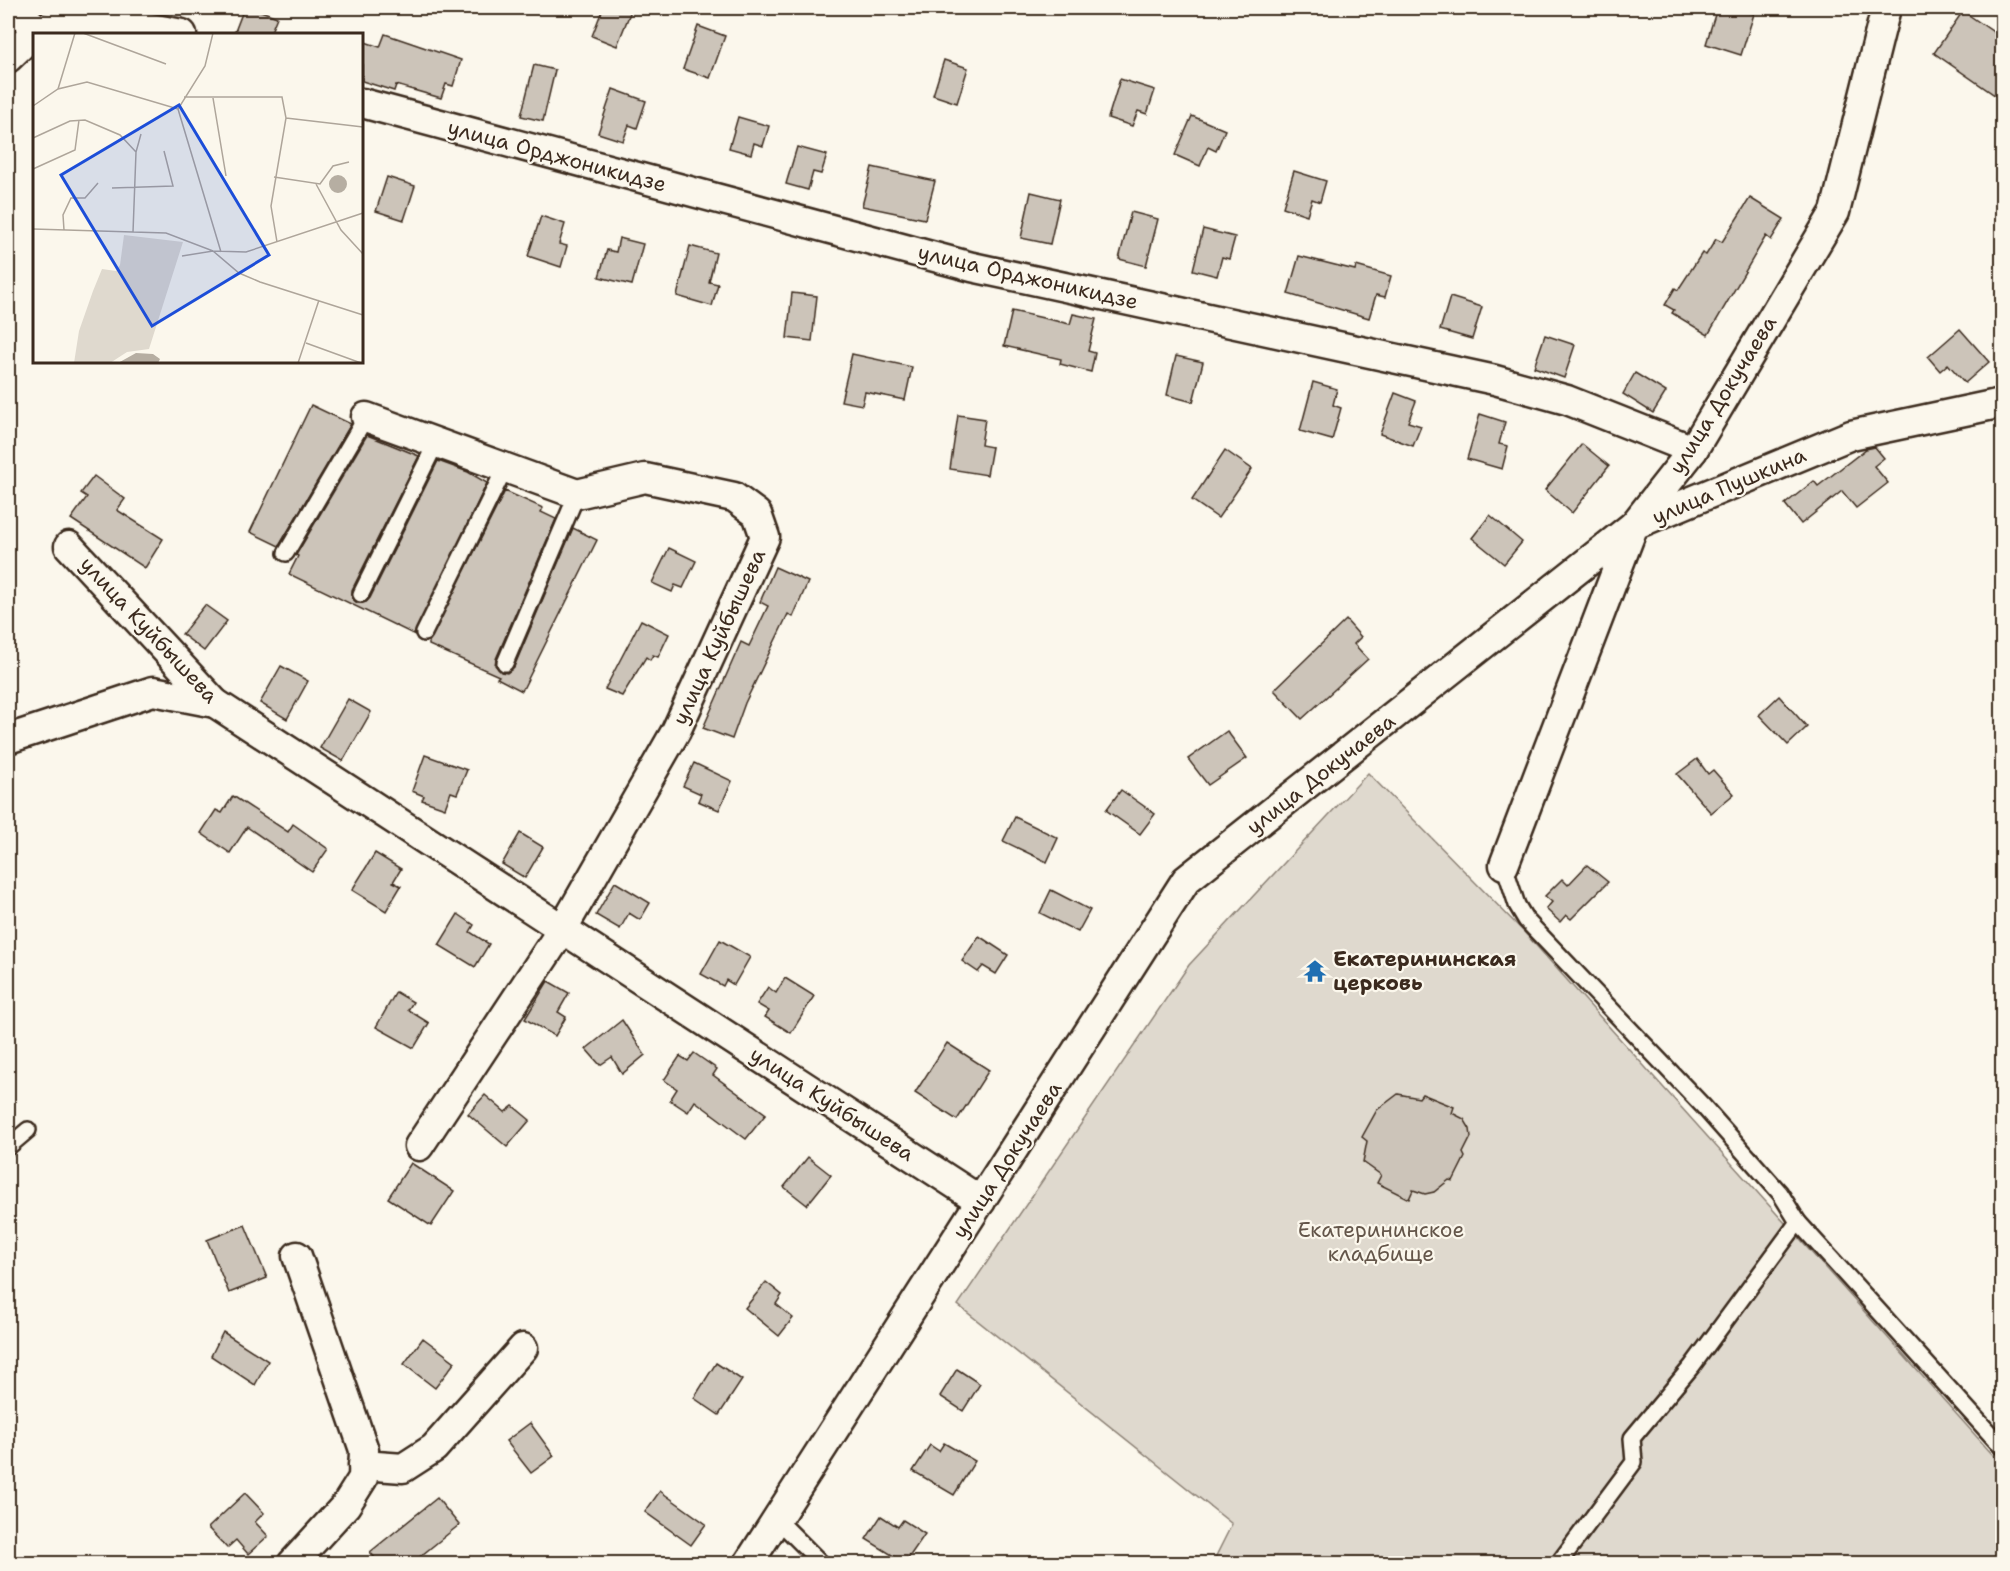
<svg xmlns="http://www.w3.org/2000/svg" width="2010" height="1571" font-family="'Shantell Sans',sans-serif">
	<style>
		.green { fill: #dfd9ce; stroke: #8d8276; stroke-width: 1.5 }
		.building { fill: #ccc4b9; stroke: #3b2a1e; stroke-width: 1.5 }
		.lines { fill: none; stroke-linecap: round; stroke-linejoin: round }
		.lane-casing { stroke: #3b2a1e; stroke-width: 20 }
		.street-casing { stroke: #3b2a1e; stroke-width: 33 }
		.lane { stroke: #fbf7ec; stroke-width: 15 }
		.street { stroke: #fbf7ec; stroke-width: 28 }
		.labels { text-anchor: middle; stroke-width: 4.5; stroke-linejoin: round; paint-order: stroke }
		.street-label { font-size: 21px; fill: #3b2a1e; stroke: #fbf7ec }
		.poi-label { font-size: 21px; font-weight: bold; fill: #3b2a1e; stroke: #fbf7ec; text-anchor: start }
		.park-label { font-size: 21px; fill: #64564a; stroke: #fbf7ec }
		.inset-road { fill: none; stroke: #aea59a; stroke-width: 1.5 }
		.view { fill: #1d4ed8; fill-opacity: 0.15; stroke: #1d4ed8; stroke-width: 3 }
		.inset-edge { fill: none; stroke: #3b2a1e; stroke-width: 3 }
	</style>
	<rect width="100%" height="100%" fill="#fbf7ec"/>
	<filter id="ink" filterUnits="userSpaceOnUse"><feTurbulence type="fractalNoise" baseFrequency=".0167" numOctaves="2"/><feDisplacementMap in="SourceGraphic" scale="12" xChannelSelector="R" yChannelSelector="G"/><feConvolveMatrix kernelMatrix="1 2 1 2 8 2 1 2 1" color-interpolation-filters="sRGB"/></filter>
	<g filter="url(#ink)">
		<!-- green -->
		<path class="green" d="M 1368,773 L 1524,932 L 2002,1465 L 2002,1563 L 1220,1563 L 1214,1560 L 1232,1524 L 958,1305 L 1189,965 Z"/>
		<!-- building -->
		<g class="building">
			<path d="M 244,8 L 253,8 L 277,17 L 270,34 L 234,34 Z"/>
			<path d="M 603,8 L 632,8 L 617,46 L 592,36 Z"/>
			<path d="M 1717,8 L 1734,8 L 1754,14 L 1741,55 L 1706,44 Z"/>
			<path d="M 1963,11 L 2002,38 L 2002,100 L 1934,53 Z"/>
			<path d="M 698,26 L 725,36 L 710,78 L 683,69 Z"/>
			<path d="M 385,34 L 461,60 L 453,86 L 446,84 L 441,98 L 396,85 L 394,91 L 362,81 L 362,41 L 380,47 Z"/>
			<path d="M 944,60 L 968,68 L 957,103 L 933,95 Z"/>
			<path d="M 534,65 L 555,70 L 543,121 L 521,116 Z"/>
			<path d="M 1120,79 L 1155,90 L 1147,114 L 1138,111 L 1132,126 L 1108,118 Z"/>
			<path d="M 613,89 L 646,101 L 637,128 L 629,125 L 623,141 L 598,133 Z"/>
			<path d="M 1192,116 L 1225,130 L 1216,151 L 1208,147 L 1200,166 L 1175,155 Z"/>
			<path d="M 738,117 L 769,126 L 763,146 L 754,143 L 751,154 L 729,148 Z"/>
			<path d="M 797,147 L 827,155 L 821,174 L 813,172 L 808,190 L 786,184 Z"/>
			<path d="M 872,167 L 935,181 L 925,219 L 862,206 Z"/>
			<path d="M 1294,171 L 1326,181 L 1320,202 L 1312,199 L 1307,215 L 1283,207 Z"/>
			<path d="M 387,177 L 415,186 L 404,220 L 376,211 Z"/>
			<path d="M 1031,192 L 1060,199 L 1050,244 L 1021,238 Z"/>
			<path d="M 1750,198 L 1784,219 L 1771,240 L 1766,236 L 1708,335 L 1672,313 L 1674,310 L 1665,305 L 1675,288 L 1678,290 L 1702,253 L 1706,255 L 1716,239 L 1722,242 Z"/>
			<path d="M 1131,212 L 1158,219 L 1146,266 L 1119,259 Z"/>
			<path d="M 541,216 L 565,224 L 559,244 L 567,246 L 561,267 L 528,256 Z"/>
			<path d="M 1203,229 L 1235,237 L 1229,259 L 1222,257 L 1217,276 L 1193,270 Z"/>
			<path d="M 619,238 L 643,244 L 632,285 L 599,277 L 607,250 L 616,252 Z"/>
			<path d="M 690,246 L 716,253 L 709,282 L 718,284 L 712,306 L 677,296 Z"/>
			<path d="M 1299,256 L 1355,270 L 1356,266 L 1391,276 L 1385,297 L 1376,295 L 1369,318 L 1288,294 Z"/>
			<path d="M 792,293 L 817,296 L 812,341 L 787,338 Z"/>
			<path d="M 1450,297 L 1482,307 L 1472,339 L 1440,330 Z"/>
			<path d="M 1012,311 L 1070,324 L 1073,314 L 1096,319 L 1088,351 L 1095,353 L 1091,372 L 1060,364 L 1061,359 L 1004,346 Z"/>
			<path d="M 1960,329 L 1989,362 L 1965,383 L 1948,364 L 1940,371 L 1928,357 Z"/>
			<path d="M 1545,335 L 1575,345 L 1564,378 L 1534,367 Z"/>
			<path d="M 852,354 L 912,367 L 905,400 L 865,392 L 862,405 L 841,401 Z"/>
			<path d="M 1176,356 L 1203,362 L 1193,402 L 1167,395 Z"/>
			<path d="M 1635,373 L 1666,392 L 1653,413 L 1623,394 Z"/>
			<path d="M 1313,382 L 1337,389 L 1333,405 L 1341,408 L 1332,440 L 1300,431 Z"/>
			<path d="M 1395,393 L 1416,401 L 1408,422 L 1421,426 L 1413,446 L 1380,434 Z"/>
			<path d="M 311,405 L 351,424 L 279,546 L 250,532 Z"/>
			<path d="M 1480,414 L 1505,422 L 1499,444 L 1508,446 L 1502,469 L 1467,459 Z"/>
			<path d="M 958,415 L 985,419 L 981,445 L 992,447 L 987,475 L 950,469 Z"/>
			<path d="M 367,435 L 419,456 L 352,590 L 353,599 L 357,603 L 366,602 L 370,598 L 438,461 L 468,472 L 487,483 L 415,635 L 289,574 L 298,556 L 296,555 Z"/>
			<path d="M 1582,444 L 1609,466 L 1572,513 L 1545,490 Z"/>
			<path d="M 1875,447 L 1884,458 L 1874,466 L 1888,483 L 1856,508 L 1842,491 L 1801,524 L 1785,504 L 1814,481 L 1818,486 L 1866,449 Z"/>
			<path d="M 1225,450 L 1252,469 L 1218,518 L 1192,500 Z"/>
			<path d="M 94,476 L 125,499 L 117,510 L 163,539 L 145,568 L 71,519 L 87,497 L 81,493 Z"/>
			<path d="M 505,491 L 543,508 L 541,512 L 556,519 L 496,659 L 495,665 L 501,672 L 507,673 L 514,667 L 573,528 L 597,540 L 522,691 L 497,678 L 499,676 L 429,645 L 429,641 Z"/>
			<path d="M 1490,515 L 1522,542 L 1504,564 L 1472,538 Z"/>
			<path d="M 669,548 L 696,561 L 683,588 L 675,585 L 672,592 L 652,583 Z"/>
			<path d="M 775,567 L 808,582 L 793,617 L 788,614 L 745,703 L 732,739 L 703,728 L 741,642 L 749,646 L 768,606 L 760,602 Z"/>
			<path d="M 205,605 L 227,621 L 204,651 L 182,634 Z"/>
			<path d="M 641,620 L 669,634 L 658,657 L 653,655 L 650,660 L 646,657 L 622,696 L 605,689 Z"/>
			<path d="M 1346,620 L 1361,637 L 1354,644 L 1368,659 L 1302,719 L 1274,690 Z"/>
			<path d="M 281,666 L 308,681 L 287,719 L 260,703 Z"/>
			<path d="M 1779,696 L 1807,727 L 1788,745 L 1759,715 Z"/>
			<path d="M 348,699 L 371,712 L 343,761 L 320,748 Z"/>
			<path d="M 1227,731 L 1247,758 L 1208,785 L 1188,759 Z"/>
			<path d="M 425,755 L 467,770 L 457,794 L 451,792 L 445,808 L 422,800 L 424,796 L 412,791 Z"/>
			<path d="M 1697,759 L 1708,774 L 1713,770 L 1734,794 L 1711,813 L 1677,774 Z"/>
			<path d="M 694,763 L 732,781 L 719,810 L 698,801 L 701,794 L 683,786 Z"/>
			<path d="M 1121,790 L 1155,814 L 1140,834 L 1106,810 Z"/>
			<path d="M 233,796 L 288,832 L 293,824 L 328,849 L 312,872 L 247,827 L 230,853 L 201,833 L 216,810 L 222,813 Z"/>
			<path d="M 1015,817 L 1058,838 L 1047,862 L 1003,841 Z"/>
			<path d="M 520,833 L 543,847 L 525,878 L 502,864 Z"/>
			<path d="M 375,853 L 401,869 L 393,882 L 401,886 L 386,911 L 352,890 Z"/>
			<path d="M 1587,865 L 1608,882 L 1571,919 L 1566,915 L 1560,922 L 1546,909 L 1552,902 L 1545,896 L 1562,879 L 1568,885 Z"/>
			<path d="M 615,882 L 650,903 L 640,920 L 629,913 L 620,929 L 596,915 Z"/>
			<path d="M 1051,890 L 1090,910 L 1078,932 L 1040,913 Z"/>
			<path d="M 458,914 L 474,925 L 470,932 L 489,944 L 475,967 L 439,945 Z"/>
			<path d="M 979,936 L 1008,955 L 996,974 L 983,966 L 978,972 L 962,961 Z"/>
			<path d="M 720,940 L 750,957 L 734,985 L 726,980 L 723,986 L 701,974 Z"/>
			<path d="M 785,978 L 814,996 L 791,1033 L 765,1017 L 769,1011 L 757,1004 L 768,987 L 776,993 Z"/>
			<path d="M 548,981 L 569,993 L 558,1012 L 566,1017 L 555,1036 L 525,1019 Z"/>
			<path d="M 396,992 L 413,1002 L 408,1010 L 429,1023 L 414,1048 L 376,1027 Z"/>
			<path d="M 622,1020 L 645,1055 L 622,1074 L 612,1057 L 600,1065 L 586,1049 Z"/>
			<path d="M 947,1043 L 989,1070 L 957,1120 L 915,1093 Z"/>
			<path d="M 694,1053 L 717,1069 L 713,1075 L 766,1114 L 746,1139 L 695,1101 L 688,1112 L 670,1100 L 677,1089 L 664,1080 L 680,1056 L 688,1061 Z"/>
			<path d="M 1398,1094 L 1419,1098 L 1422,1094 L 1454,1107 L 1452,1113 L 1464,1119 L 1470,1129 L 1471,1137 L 1463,1153 L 1465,1157 L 1453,1181 L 1449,1180 L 1434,1192 L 1425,1194 L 1413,1190 L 1409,1199 L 1377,1183 L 1381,1175 L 1363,1162 L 1367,1141 L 1362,1137 L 1377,1110 Z"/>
			<path d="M 485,1095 L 505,1112 L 513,1106 L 530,1120 L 507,1147 L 468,1114 Z"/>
			<path d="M 808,1157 L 831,1175 L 807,1205 L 784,1187 Z"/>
			<path d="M 411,1163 L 454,1191 L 431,1226 L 388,1198 Z"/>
			<path d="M 245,1225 L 267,1278 L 229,1293 L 207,1240 Z"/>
			<path d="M 766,1282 L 782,1295 L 776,1304 L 793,1318 L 779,1336 L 745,1308 Z"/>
			<path d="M 223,1332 L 268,1361 L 255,1385 L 211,1356 Z"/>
			<path d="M 423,1338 L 455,1362 L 435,1388 L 404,1364 Z"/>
			<path d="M 716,1363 L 742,1380 L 719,1415 L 694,1398 Z"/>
			<path d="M 957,1369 L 980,1384 L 963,1411 L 940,1396 Z"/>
			<path d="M 530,1423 L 554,1456 L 531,1473 L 506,1441 Z"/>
			<path d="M 944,1443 L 975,1461 L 954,1495 L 913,1471 L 930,1445 L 939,1451 Z"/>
			<path d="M 660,1491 L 706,1524 L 691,1545 L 645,1512 Z"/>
			<path d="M 245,1493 L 264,1513 L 255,1522 L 268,1536 L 248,1554 L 236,1540 L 227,1548 L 208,1528 Z"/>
			<path d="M 437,1498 L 459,1525 L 412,1563 L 379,1563 L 370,1552 Z"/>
			<path d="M 881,1516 L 898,1527 L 903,1520 L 925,1534 L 905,1563 L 866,1539 Z"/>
		</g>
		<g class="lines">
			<!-- lane casing -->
			<g class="lane-casing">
				<g id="lane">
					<path d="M 286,553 L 366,417"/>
					<path d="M 361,594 L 436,443"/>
					<path d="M 424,633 L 505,468"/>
					<path d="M 505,663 L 577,494"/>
					<path d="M 1504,865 L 1517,905 L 1526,920 L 1703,1106 L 1780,1193 L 1798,1222 L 2002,1447"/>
					<path d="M 8,1147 L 28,1130"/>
					<path d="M 777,1519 L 822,1564"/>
					<path d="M 1558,1564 L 1634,1462 L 1632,1438 L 1692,1366 L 1798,1222"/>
				</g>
			</g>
			<!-- street casing -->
			<g class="street-casing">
				<g id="street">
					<path d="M 16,8 L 37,30 L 73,19 L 124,23 L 182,34"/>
					<path d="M 8,58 L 37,30"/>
					<path d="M 362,103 L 972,267 L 1495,380 L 1567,400 L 1693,450"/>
					<path d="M 366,417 L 577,494 L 645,478 L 734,497 L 757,514 L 765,537 L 676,731 L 562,930 L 419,1146"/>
					<path d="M 69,546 L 215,703 L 981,1201"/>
					<path d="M 8,739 L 153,691 L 215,703"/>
					<path d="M 1504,865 L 1634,525 L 1851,435 L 2002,403"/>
					<path d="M 363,1465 L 403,1468 L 434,1448 L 523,1348"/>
					<path d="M 292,1564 L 346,1505 L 363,1478 L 364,1450 L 297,1256"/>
					<path d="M 748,1564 L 1186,880 L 1634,525 L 1693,450 L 1835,212 L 1886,8"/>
				</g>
			</g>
			<!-- lane -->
			<use href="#lane" class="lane"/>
			<!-- street -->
			<use href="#street" class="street"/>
		</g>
	</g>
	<!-- icons -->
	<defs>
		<g id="temple-bare" transform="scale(1.8)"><path d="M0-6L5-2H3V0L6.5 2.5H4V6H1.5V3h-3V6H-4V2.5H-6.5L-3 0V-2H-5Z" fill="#1f6fb2" stroke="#fbf7ec" stroke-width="2.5" paint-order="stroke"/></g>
	</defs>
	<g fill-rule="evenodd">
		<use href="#temple-bare" x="1315" y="971"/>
	</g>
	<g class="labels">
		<!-- street labels -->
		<g class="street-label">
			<text transform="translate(557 156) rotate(15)" y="7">улица Орджоникидзе</text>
			<text transform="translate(1028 277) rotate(13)" y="7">улица Орджоникидзе</text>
			<text transform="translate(1723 395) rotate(-58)" y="7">улица Докучаева</text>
			<text transform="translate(1729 486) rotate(-23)" y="7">улица Пушкина</text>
			<text transform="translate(149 630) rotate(47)" y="7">улица Куйбышева</text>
			<text transform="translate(719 637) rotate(-65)" y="7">улица Куйбышева</text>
			<text transform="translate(1321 774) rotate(-38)" y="7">улица Докучаева</text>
			<text transform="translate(832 1104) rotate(33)" y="7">улица Куйбышева</text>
			<text transform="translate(1007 1160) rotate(-57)" y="7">улица Докучаева</text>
		</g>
		<!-- poi labels -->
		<g class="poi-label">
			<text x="1333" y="966">Екатерининская<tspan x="1333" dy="24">церковь</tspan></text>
		</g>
		<!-- park labels -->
		<g class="park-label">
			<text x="1381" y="1237">Екатерининское<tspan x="1381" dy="24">кладбище</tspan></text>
		</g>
	</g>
	<!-- overview -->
	<g transform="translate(33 33)">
		<rect width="330" height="330" fill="#fbf7ec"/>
		<path d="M 91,202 L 150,209 L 116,316 L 94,319 L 77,330 L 41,330 L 46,298 L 60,258 L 69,236 L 83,238 L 87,232 Z" fill="#dfd9ce"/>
		<path d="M296 151a9 9 0 1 1 18 0a9 9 0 1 1-18 0ZM 103,320 L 120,321 L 127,326 L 125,330 L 85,330 Z" fill="#b6aea2"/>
		<path class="inset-road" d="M 50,0 L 133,31M 180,0 L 172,33 L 145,76 L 188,219M 25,56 L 42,0M 151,64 L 249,64 L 253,85 L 238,173 L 244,209M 180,65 L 193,143M 0,73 L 25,56 L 54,49 L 145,76M 253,85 L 330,94M 0,105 L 37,88 L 52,87 L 87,102 L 103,119M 0,136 L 42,117 L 46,87M 241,144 L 287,151 L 300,133 L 316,129M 283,151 L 308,197 L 330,221M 79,155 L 140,153 L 131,118M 0,196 L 133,200 L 180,218 L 213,219 L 330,180M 31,197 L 30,182 L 38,165 L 52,165 L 65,150M 100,199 L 103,119 L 108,101M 149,223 L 180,218 L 206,240 L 227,249 L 330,282M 273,310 L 328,330M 265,330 L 286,267"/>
		<path class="view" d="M 146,72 L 236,222 L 119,293 L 28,142 Z"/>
		<rect width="330" height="330" class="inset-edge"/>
	</g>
	<!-- margin -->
	<rect width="2010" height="1571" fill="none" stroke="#fbf7ec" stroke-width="30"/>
	<rect x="15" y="15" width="1980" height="1541" fill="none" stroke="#3b2a1e" stroke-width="2" filter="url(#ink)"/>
</svg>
